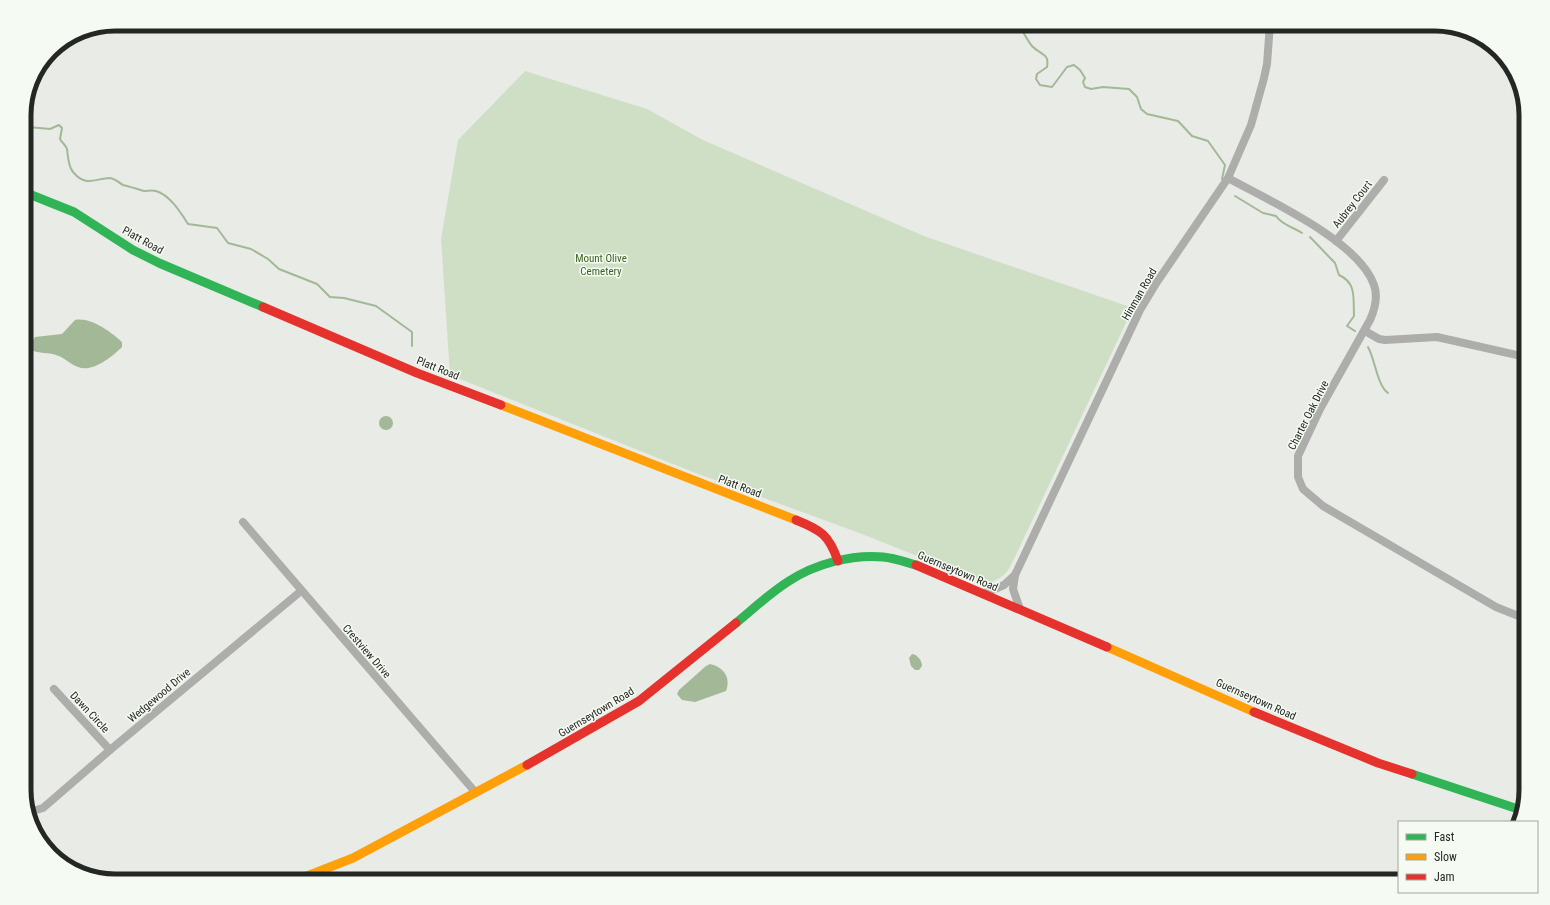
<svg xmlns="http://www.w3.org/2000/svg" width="1550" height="905" font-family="'Roboto Condensed',sans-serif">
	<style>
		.green { fill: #cfdfc5 }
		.water { fill: #a2b896 }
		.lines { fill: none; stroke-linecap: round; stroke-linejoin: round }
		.stream { stroke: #a2b896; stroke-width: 2 }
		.street { stroke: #adaeab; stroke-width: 8 }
		.fast { stroke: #30b455; stroke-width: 9 }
		.slow { stroke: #ff9f0a; stroke-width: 9 }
		.jam { stroke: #e5322d; stroke-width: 9 }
		.labels { text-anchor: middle; stroke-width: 3; stroke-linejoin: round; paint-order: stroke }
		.street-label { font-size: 11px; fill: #252724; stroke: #f5fbf2 }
		.park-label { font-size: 11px; fill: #3b6222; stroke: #f5fbf2 }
		.rim { fill: none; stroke: #252724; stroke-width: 5 }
	</style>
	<rect width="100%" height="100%" fill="#e9ece6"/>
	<!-- green -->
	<path class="green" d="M 525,71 L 647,109 L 703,140 L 924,236 L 1133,308 L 1014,559 L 1007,572 L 1000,578 L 990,583 L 980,581 L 862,534 L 693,472 L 450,375 L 441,239 L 458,140 Z"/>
	<!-- water -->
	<g class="water">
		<path d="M 75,320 C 91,317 111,332 122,342 L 122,347 C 112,357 92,373 78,367 C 70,364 64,357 56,355 C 47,352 40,354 31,350 L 30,345 L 35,337 L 62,334 Z"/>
		<circle cx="386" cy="423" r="7"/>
		<path d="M 912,654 C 918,655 922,661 922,666 L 919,670 L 915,670 L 911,666 L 909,658 Z"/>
		<path d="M 710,664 C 724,667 731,678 726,691 L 695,702 L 682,700 L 677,694 L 679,690 L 706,666 Z"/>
	</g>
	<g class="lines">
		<!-- stream -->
		<g class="stream">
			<path d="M 1018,24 C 1023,31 1027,40 1032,46 C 1039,54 1050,53 1047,67 L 1037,74 L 1036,79 L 1040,85 L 1052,87 L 1067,67 L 1074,65 L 1080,70 L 1085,78 L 1083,82 L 1085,87 L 1091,89 L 1103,87 L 1129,89 L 1137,97 L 1141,109 L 1147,114 L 1178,121 L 1192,136 L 1208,141 L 1225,165 L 1222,179"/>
			<path d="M 24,130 L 28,127 L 50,129 L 59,125 L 62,128 L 60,139 C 62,143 66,145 67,149 C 68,156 68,166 73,172 C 86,188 96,178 110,178 C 116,179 119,183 123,185 C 128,186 140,190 144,191 C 148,191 152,190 156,191 C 170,195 181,213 188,224 L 217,228 L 228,243 L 251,249 L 268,259 L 279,269 L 317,284 L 330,297 L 344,298 L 376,306 L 412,332 L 412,346"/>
			<path d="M 1235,196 L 1263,213 L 1276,216 C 1282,225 1293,227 1302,233"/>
			<path d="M 1310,237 L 1335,263 L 1339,275 C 1357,283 1353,299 1354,316 L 1347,326 L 1355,331"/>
			<path d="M 1368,347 C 1375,359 1377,385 1388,393"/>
		</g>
		<!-- street -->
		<g class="street">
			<path d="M 1228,178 C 1268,200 1359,241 1374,285 C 1378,296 1375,309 1370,320 L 1320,409 L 1298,456 L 1298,477 L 1303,489 L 1323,506 L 1496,607 L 1526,619"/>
			<path d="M 1336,241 L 1384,180"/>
			<path d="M 1365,331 L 1379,339 L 1385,340 L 1437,337 L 1526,357"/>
			<path d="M 243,522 L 476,793"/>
			<path d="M 1015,575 L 1013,589 L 1020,609"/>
			<path d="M 983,594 L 1004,585 L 1015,575 L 1140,310 L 1157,282 L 1228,178 L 1251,125 L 1264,78 L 1267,64 L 1270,24"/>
			<path d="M 54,689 L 110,750"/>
			<path d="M 29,812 L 43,808 L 110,750 L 301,591"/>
			<path d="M 1514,822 L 1520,813"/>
		</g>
		<!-- fast -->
		<g class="fast">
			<path d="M 24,192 L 74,212 L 133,250 L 159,263 L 263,307"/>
			<path d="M 736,623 C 753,609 770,593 789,581 C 815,564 852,554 883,557 C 894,558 905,562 916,565"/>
			<path d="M 1412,774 L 1521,810"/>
		</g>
		<!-- slow -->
		<g class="slow">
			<path d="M 501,405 L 796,520"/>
			<path d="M 1107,647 L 1254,712"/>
			<path d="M 294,881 L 353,858 L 527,765"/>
		</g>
		<!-- jam -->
		<g class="jam">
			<path d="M 263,307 L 417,373 L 501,405"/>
			<path d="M 796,520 C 821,530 829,535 838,561"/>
			<path d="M 916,565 L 1107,647"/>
			<path d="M 1254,712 L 1378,763 L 1412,774"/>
			<path d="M 527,765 L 639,701 L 736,623"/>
		</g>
	</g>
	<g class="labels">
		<!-- street labels -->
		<g class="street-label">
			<text transform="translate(1352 204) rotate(-52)" y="4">Aubrey Court</text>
			<text transform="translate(143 240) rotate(29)" y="4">Platt Road</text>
			<text transform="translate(1139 294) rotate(-60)" y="4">Hinman Road</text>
			<text transform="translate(438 368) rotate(22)" y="4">Platt Road</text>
			<text transform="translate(1308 415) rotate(-63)" y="4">Charter Oak Drive</text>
			<text transform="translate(740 486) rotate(21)" y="4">Platt Road</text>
			<text transform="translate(958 571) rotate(23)" y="4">Guernseytown Road</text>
			<text transform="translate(367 651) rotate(49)" y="4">Crestview Drive</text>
			<text transform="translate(159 695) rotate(-40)" y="4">Wedgewood Drive</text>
			<text transform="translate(1256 699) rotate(24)" y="4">Guernseytown Road</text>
			<text transform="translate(90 712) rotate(47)" y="4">Dawn Circle</text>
			<text transform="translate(596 712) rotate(-31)" y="4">Guernseytown Road</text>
		</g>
		<!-- park labels -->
		<g class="park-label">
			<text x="601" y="262">Mount Olive<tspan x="601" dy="13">Cemetery</tspan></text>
		</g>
	</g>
	<!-- crop -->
	<path d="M0 0H1550V905H0ZM115 31H1435A84 84 0 0 1 1519 115V790A84 84 0 0 1 1435 874H115A84 84 0 0 1 31 790V115A84 84 0 0 1 115 31Z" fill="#f5fbf2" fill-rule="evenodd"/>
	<path class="rim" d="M115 31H1435A84 84 0 0 1 1519 115V790A84 84 0 0 1 1435 874H115A84 84 0 0 1 31 790V115A84 84 0 0 1 115 31Z"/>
	<!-- legend -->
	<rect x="1398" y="821" width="140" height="72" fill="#f5fbf2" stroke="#a2a6a0"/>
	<rect x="1406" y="834" width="20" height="6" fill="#30b455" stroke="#a2a6a0"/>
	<text x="1434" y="841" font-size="12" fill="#252724">Fast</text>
	<rect x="1406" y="854" width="20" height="6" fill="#ff9f0a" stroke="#a2a6a0"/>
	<text x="1434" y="861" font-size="12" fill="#252724">Slow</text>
	<rect x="1406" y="874" width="20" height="6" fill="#e5322d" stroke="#a2a6a0"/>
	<text x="1434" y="881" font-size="12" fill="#252724">Jam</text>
</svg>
